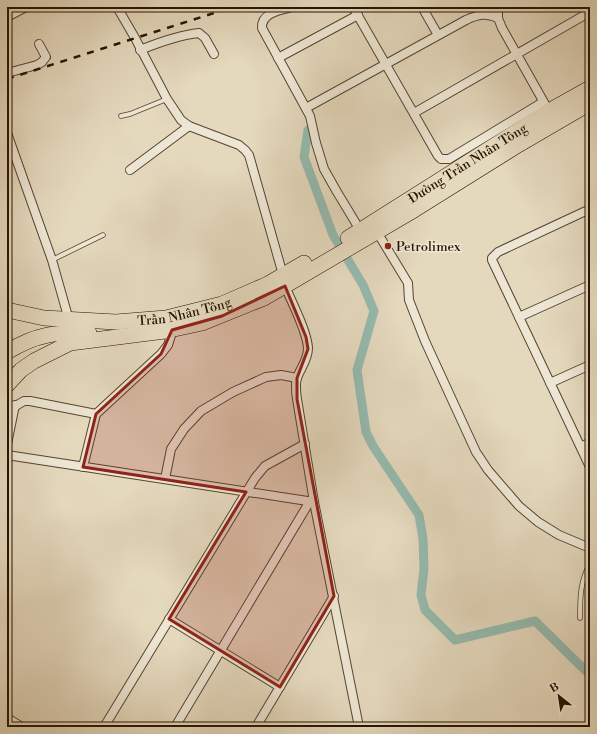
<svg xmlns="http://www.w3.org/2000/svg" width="597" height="734" font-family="'Libre Bodoni',serif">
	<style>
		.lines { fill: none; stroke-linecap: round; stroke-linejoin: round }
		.canal { stroke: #95baae; stroke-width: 9 }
		.lane-casing { stroke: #56442f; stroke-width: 5.5 }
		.street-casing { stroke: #56442f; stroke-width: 10 }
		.highway-casing { stroke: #261300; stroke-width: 16 }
		.lane { stroke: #ede6d4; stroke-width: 4 }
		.street { stroke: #ede6d4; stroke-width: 8 }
		.highway { stroke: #e4d8bd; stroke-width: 15 }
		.rail { stroke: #261300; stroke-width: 2.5; stroke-dasharray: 7 7; stroke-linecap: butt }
		.marked { fill: #8f2418; fill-opacity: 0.2; stroke: #8f2418; stroke-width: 3; stroke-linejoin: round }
		.poi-dot { fill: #8f2418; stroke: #ede6d4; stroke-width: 1.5 }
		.labels { text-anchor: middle; stroke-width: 3; stroke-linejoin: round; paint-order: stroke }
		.street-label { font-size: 13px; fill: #261300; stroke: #ede6d4 }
		.poi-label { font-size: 13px; fill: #261300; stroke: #ede6d4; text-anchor: start }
	</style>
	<rect width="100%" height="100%" fill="#e4d8bd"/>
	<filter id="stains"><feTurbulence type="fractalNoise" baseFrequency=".005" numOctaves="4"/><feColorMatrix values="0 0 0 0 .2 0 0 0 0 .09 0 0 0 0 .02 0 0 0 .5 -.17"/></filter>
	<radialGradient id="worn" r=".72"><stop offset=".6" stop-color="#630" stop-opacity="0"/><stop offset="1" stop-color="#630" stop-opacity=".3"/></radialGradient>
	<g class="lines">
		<!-- canal -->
		<path class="canal" d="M 308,130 L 304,157 L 333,235 L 363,285 L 374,311 L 357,370 L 366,432 L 373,446 L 419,515 L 423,539 L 424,569 L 421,595 L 425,610 L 455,640 L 535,621 L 590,675"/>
		<!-- lane casing -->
		<g class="lane-casing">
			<g id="lane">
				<path d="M 121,116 L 130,114 L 167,99"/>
				<path d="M 52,260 L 103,235"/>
				<path d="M 580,618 C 580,599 580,581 590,564"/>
			</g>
		</g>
		<!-- street casing -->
		<g class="street-casing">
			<g id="street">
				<path d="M 117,7 L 135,38 L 167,99 L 181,120 L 189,126 L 239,145 L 245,150 L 249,155 L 283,275"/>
				<path d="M 292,7 C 280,10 261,13 262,28 L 310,116 L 316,143 L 324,169 L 337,192 L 360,230"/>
				<path d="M 353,7 L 438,156 L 441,159 L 449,159 L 543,102"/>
				<path d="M 422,7 L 438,35"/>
				<path d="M 498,7 L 498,18 L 502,28 L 546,106"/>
				<path d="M 7,17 L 26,7"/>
				<path d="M 140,50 C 160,42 179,35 199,33 L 205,38 L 214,54"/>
				<path d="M 278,58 L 358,15"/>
				<path d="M 7,73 L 37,65 L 42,62 L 46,57 L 39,44"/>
				<path d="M 306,108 L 466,20 C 479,14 485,13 498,18"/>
				<path d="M 414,113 L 590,12"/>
				<path d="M 7,133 L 52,260 L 69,320"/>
				<path d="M 130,170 L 189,126"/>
				<path d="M 590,209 L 498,252 L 492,258 L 492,260 L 590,467"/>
				<path d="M 377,232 L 408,283 L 409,300 L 425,341 L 476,452 L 488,470 L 519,506 L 538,522 L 559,535 L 590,548"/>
				<path d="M 285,286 C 292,303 307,331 308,348 C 308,360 301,367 297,378 C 295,384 296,392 297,399 L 314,502 L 359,727"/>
				<path d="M 519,317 L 590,285"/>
				<path d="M 550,383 L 590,365"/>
				<path d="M 7,411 L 24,401 L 30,401 L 96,414"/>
				<path d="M 7,444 L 15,405"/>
				<path d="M 581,447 L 590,442"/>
				<path d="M 7,455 L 314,502"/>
				<path d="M 83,467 L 96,414 L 161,354 L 168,345 L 173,329"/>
				<path d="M 165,479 L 171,449 L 184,429 L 201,411 L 233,392 L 266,377 L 281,375 L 297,378"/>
				<path d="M 169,619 L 280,687"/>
				<path d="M 7,718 L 22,727"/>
				<path d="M 104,727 L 255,478 L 265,466 L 305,444"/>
				<path d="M 175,727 L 310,501"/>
				<path d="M 256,727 L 334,596"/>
			</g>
		</g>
		<!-- highway casing -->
		<g class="highway-casing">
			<g id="highway">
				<path id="s1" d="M 348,238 L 549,111 L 590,88"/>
				<path id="s2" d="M 7,310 L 44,318 L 116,322 L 166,318 L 222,304 L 268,284 L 304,263"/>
				<path d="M 7,352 C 36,334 56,332 89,333"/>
				<path d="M 7,385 L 21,370 L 34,361 L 70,343 L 165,331 L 202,323 L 264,298 L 414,210 L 518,145 L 590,103"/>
			</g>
		</g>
		<!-- lane -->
		<use href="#lane" class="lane"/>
		<!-- street -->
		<use href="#street" class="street"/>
		<!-- highway -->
		<use href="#highway" class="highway"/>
		<!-- rail -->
		<path class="rail" d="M 7,79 L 233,7"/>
	</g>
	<!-- marked area -->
	<path class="marked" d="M 285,286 L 306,337 L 308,349 L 297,378 L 297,399 L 334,596 L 280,687 L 169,619 L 246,492 L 83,467 L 96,414 L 161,354 L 172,330 L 222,316 Z"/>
	<!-- markers -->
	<circle class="poi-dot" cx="388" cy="246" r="4"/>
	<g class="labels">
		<!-- street labels -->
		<g class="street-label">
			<text dy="5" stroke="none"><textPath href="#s1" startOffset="141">Đường Trần Nhân Tông</textPath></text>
			<text dy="5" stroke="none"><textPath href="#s2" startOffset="179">Trần Nhân Tông</textPath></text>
		</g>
		<!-- poi labels -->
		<g class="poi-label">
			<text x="396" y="251">Petrolimex</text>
		</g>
	</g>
	<!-- margin -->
	<rect width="597" height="734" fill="none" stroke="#e4d8bd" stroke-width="24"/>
	<rect x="8" y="8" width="581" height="718" fill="none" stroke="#261300" stroke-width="2"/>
	<rect x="12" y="12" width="573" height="710" fill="none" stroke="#261300"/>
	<!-- north arrow -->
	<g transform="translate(559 696) rotate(330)" stroke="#ede6d4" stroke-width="3" paint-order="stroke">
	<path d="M0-3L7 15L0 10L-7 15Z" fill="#261300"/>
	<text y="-6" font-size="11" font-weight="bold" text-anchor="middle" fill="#261300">B</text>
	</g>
	<rect width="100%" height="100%" filter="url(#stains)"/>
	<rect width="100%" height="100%" fill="url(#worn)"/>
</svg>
